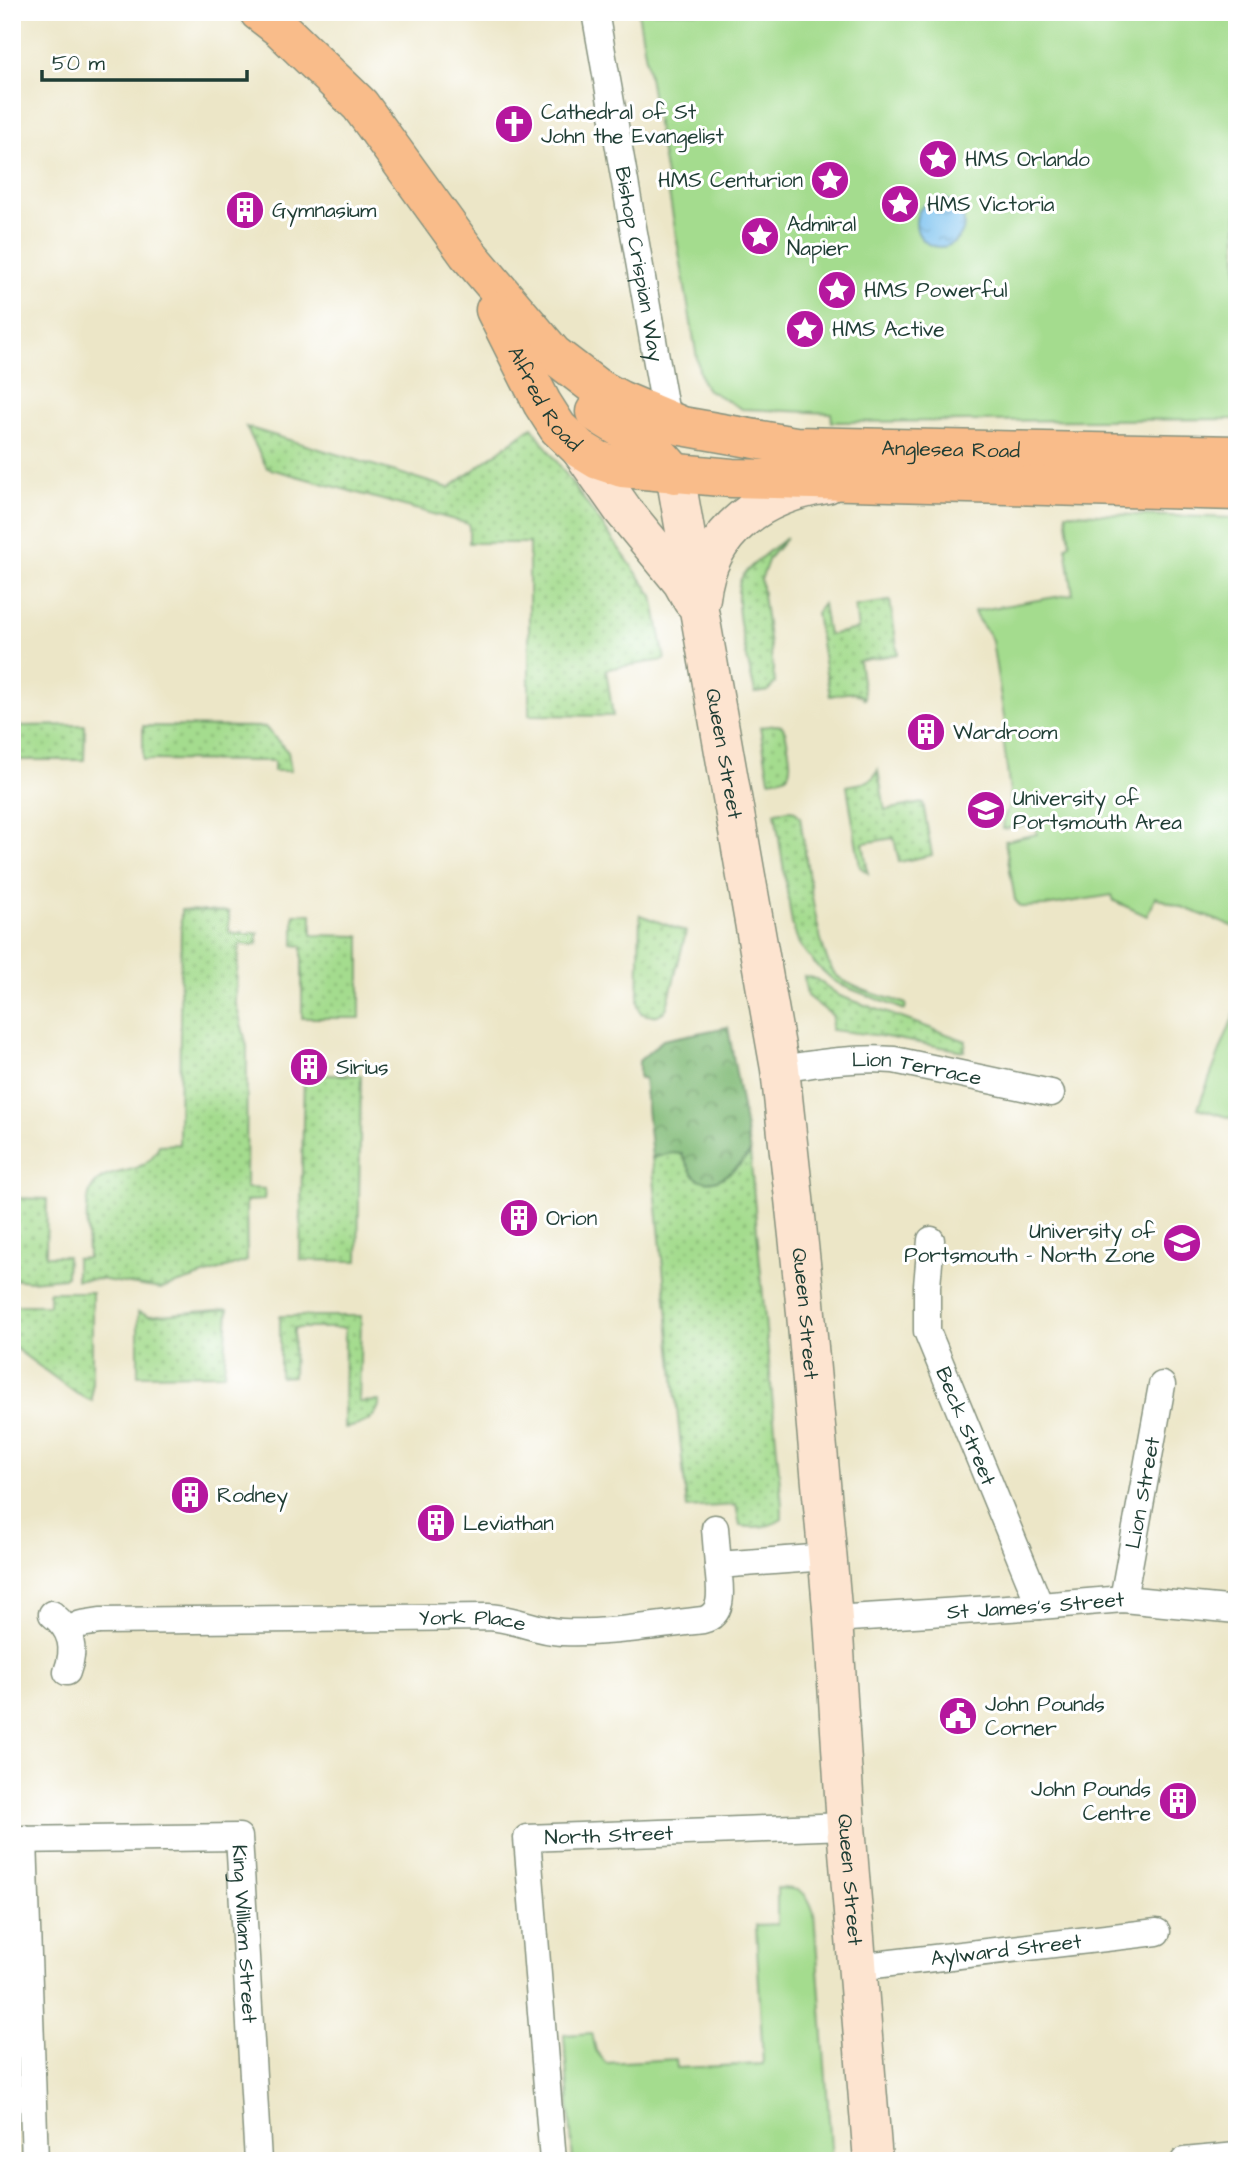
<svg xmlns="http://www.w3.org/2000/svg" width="1249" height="2173" font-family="'Architects Daughter',sans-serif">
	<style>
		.grass { fill: url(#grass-dots); stroke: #628c61; stroke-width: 2 }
		.forest { fill: url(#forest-crowns); stroke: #517c56; stroke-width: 2 }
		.green { fill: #a4dc8e; stroke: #628c61; stroke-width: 2 }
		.water { fill: url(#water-ripples); stroke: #4b7e92; stroke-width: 2 }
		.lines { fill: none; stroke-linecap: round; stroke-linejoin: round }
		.street-casing { stroke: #86927e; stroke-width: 29 }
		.secondary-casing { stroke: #86927e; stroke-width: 41 }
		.primary-casing { stroke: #86927e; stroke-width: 41 }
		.street { stroke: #fff; stroke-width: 26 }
		.secondary { stroke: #fde4d0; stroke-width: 38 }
		.primary { stroke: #f9bc8a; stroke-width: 38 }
		.labels { text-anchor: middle; stroke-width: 6; stroke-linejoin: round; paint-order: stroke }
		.poi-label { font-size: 21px; fill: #1f3d34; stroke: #fff; text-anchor: start }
		.street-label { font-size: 21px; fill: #1f3d34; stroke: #fff }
	</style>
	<defs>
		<pattern id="grass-dots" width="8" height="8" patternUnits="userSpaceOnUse" patternTransform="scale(1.75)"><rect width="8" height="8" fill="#a4dc8e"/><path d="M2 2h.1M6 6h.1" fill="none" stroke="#85b475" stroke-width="1.8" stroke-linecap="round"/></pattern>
		<pattern id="forest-crowns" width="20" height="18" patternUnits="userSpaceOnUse" patternTransform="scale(1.75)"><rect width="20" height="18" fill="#83bc79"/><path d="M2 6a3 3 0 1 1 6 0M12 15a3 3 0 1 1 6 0" fill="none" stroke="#6b9a64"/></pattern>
		<pattern id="water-ripples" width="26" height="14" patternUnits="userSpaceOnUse" patternTransform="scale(1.75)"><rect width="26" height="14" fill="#77c0ef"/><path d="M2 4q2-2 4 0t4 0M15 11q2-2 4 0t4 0" fill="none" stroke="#619dc2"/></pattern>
	</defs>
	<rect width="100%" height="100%" fill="#fff"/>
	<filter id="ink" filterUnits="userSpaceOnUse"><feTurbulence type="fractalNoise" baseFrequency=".0143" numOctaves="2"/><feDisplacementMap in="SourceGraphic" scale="14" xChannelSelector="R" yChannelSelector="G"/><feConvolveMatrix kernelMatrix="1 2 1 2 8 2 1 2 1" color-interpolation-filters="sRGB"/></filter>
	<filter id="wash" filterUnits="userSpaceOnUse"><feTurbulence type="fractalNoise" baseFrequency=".00686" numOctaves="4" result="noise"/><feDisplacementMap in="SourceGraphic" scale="28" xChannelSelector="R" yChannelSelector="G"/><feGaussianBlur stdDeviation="1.57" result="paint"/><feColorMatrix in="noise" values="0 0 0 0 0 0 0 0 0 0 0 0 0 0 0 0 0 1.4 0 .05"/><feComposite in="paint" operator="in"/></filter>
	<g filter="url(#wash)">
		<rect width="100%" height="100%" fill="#ece6c7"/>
		<!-- grass -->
		<g class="grass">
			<path d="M 246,427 L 449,488 L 532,427 L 653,596 L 665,660 L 606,669 L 613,716 L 529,715 L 529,543 L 469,543 L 469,524 L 267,468 Z"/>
			<path d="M 787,537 L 769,558 L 761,580 L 775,683 L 768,691 L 755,693 C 750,667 729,598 742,577 C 751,563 774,548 787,537 Z"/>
			<path d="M 890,601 L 898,654 L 859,661 L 865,700 C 857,688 842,694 830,696 L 816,613 L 823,604 L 828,635 L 858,629 L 855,606 Z"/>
			<path d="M 85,725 L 84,760 L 12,760 L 12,734 L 18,726 Z"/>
			<path d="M 776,725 L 782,726 L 785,731 C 787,741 795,770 786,776 C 782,779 774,779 769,780 L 760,727 Z"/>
			<path d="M 143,726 L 265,727 L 288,752 L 291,771 L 274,771 L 274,761 L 143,760 Z"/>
			<path d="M 878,770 L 885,810 L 923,803 L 932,855 L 899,862 L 894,838 L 863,843 L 868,873 L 860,867 L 847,786 C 860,783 872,784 878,770 Z"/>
			<path d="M 790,810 L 795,811 L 800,817 C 805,848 817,957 836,975 C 852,989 886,997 906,1004 L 905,1010 L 843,986 L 833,980 L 814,963 L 799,944 L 792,924 L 775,812 Z"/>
			<path d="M 181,910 L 229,912 L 229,933 L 258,933 L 257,945 L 239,945 L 235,1000 L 247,1046 L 246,1188 L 265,1189 L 264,1200 L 246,1201 L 247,1261 L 161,1289 L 98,1279 L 76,1280 L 76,1259 L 88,1258 C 88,1240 84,1209 90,1192 C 102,1162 144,1183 159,1145 L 179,1144 Z"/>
			<path d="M 294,914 L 312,914 L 312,935 L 360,936 L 360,1018 L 302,1018 L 302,946 L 294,945 Z"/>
			<path d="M 640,915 L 686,932 L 667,1007 C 661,1018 651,1017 641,1013 L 638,1006 Z"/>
			<path d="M 804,976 L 816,979 L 840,996 L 966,1041 L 964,1051 L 874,1035 L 831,1030 L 833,1016 L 807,996 Z"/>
			<path d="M 304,1075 L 361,1075 L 358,1261 L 300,1260 Z"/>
			<path d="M 676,1152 L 682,1155 L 685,1160 L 739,1166 L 750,1153 L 782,1506 L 782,1519 C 771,1527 754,1528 740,1526 L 736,1505 L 687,1508 L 652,1158 Z"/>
			<path d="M 12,1198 L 47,1199 L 46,1256 L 67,1256 L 66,1276 L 64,1278 L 30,1281 L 12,1279 Z"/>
			<path d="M 49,1292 L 92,1292 L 92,1401 L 77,1394 L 12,1346 L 12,1305 L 49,1305 Z"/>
			<path d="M 228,1309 L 224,1374 L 138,1375 L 138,1312 L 149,1316 Z"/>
			<path d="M 280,1316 L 361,1316 L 359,1402 L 380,1401 C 377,1420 361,1426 344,1428 L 345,1328 L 294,1328 L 293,1376 L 280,1377 Z"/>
		</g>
		<!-- forest -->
		<path class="forest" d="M 728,1027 L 750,1153 C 739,1166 716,1191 697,1178 C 689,1173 687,1162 682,1154 L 670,1153 L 652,1158 L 644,1078 L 639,1078 L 639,1061 L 663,1040 Z"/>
		<!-- green -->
		<g class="green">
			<path d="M 638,12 L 1237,12 L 1237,419 L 832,422 L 831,413 L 742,409 L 707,389 L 702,381 L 699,370 Z"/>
			<path d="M 1066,513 L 1237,518 L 1237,928 L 1155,897 L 1147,916 L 1114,901 L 1112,895 L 1045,906 L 1021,907 L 1015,900 L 1005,841 L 1037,834 L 1035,824 L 1003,829 L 1004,819 L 1011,801 L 1003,737 L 1007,736 L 992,641 C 987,627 976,622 974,611 L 1073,594 L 1066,546 L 1070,544 Z"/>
			<path d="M 1237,1007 L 1237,1120 L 1198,1108 Z"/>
			<path d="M 777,1888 C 801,1889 806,1889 814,1913 L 832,2161 L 573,2161 L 564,2035 L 592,2033 L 596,2051 L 606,2063 L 676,2059 L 677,2068 L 763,2064 L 756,1925 L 777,1924 Z"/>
		</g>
		<!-- water -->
		<circle class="water" cx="940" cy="223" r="24"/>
	</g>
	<g filter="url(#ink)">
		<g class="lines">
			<!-- street casing -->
			<g class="street-casing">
				<g id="street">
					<path id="s1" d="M 595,12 L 669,431"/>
					<path id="s2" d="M 780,1069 C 818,1063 856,1057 894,1060 L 1051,1093"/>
					<path id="s3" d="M 931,1240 L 927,1286 L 927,1331 L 1040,1606"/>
					<path d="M 715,1528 L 718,1565"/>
					<path id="s4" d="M 1123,1599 L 1162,1385"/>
					<path d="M 52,1614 C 72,1630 76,1648 67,1672"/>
					<path id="s5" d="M 833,1619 L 1040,1606 L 1123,1599 L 1237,1610"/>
					<path id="s6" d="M 68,1630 L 81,1624 L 100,1621 L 488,1617 C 514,1618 536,1631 562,1632 C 607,1634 658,1625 703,1620 C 727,1614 719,1584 718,1565 L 827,1557"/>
					<path d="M 24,1839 L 35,2161"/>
					<path id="s7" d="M 12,1840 L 239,1837 L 258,2161"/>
					<path id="s8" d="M 857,1967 L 1157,1932"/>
					<path id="s9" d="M 553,2161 L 527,1838 L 846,1826"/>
					<path d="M 1184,2161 L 1237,2156"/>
				</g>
			</g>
			<!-- secondary casing -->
			<g class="secondary-casing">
				<g id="secondary">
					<path d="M 580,449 L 623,510 L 682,582 L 692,600"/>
					<path id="s10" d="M 675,474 L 780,1069 L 804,1291 L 833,1619 L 846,1826 L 873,2161"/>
					<path d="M 701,598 C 708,529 763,494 827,484"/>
				</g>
			</g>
			<!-- primary casing -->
			<g class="primary-casing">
				<g id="primary">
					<path id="s11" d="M 259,12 L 281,29 L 360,105 L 468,254 L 553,354 L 596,387 L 620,400 L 682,426 L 795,446 L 1237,455"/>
					<path id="s12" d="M 495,310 L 542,403 L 558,428 L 580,449 L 598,460 L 622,468 L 732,478 L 1237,491"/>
					<path d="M 595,412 C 626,433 653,442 675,474"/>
				</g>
			</g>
			<!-- street -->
			<use href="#street" class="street"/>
			<!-- secondary -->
			<use href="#secondary" class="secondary"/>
			<!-- primary -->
			<use href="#primary" class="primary"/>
		</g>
	</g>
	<!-- icons -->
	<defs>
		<g id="church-disc" transform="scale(2.0125)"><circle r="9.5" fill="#b5179e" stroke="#fff"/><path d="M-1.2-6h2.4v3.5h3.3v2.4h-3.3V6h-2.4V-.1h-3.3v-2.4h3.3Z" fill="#fff"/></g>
		<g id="sight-disc" transform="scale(2.0125)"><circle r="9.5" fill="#b5179e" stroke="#fff"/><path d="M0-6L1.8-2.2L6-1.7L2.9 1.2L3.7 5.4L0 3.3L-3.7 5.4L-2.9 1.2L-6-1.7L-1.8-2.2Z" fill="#fff"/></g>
		<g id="building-disc" transform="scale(2.0125)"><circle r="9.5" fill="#b5179e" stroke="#fff"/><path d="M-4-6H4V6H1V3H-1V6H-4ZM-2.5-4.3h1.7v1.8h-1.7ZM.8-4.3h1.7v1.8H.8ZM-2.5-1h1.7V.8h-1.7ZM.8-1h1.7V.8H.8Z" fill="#fff"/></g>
		<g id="university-disc" transform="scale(2.0125)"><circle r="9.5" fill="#b5179e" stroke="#fff"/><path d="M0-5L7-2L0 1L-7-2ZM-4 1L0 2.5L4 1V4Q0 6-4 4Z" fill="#fff"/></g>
		<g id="civic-disc" transform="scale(2.0125)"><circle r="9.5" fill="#b5179e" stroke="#fff"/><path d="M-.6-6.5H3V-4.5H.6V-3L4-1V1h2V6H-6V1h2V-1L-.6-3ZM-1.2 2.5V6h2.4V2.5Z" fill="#fff"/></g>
	</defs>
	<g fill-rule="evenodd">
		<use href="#church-disc" x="514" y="124"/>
		<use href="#sight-disc" x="938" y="159"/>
		<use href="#sight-disc" x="830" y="180"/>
		<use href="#sight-disc" x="900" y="204"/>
		<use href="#building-disc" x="245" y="210"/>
		<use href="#sight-disc" x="760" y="236"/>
		<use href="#sight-disc" x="837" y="290"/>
		<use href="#sight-disc" x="805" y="329"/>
		<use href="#building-disc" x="926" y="732"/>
		<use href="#university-disc" x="986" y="810"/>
		<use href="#building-disc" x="309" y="1067"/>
		<use href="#building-disc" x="519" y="1218"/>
		<use href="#university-disc" x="1182" y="1243"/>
		<use href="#building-disc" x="190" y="1495"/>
		<use href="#building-disc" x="436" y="1523"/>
		<use href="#civic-disc" x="958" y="1716"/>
		<use href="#building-disc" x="1178" y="1801"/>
	</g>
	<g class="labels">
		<!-- poi labels -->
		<g class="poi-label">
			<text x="541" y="119">Cathedral of St<tspan x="541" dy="24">John the Evangelist</tspan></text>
			<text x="965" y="166">HMS Orlando</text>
			<text x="803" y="187" text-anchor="end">HMS Centurion</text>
			<text x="927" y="211">HMS Victoria</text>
			<text x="272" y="217">Gymnasium</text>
			<text x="787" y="231">Admiral<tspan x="787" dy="24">Napier</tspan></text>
			<text x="864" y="297">HMS Powerful</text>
			<text x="832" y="336">HMS Active</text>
			<text x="953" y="739">Wardroom</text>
			<text x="1013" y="805">University of<tspan x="1013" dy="24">Portsmouth Area</tspan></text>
			<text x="336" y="1074">Sirius</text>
			<text x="546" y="1225">Orion</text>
			<text x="1155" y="1238" text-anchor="end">University of<tspan x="1155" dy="24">Portsmouth - North Zone</tspan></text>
			<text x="217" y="1502">Rodney</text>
			<text x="463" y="1530">Leviathan</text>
			<text x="985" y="1711">John Pounds<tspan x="985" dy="24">Corner</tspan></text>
			<text x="1151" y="1796" text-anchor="end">John Pounds<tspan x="1151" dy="24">Centre</tspan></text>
		</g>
		<!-- street labels -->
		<g class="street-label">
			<text dy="7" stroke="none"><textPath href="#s1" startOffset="256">Bishop Crispian Way</textPath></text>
			<text dy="7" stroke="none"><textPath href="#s12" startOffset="102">Alfred Road</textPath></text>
			<text dy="7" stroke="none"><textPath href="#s11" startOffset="872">Anglesea Road</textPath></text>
			<text dy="7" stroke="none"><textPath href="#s10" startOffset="284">Queen Street</textPath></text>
			<text dy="7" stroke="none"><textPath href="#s2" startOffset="138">Lion Terrace</textPath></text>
			<text dy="7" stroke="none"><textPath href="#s10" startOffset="850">Queen Street</textPath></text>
			<text dy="7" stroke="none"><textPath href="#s3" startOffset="194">Beck Street</textPath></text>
			<text dy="7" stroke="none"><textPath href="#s4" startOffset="108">Lion Street</textPath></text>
			<text dy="7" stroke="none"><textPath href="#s5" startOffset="203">St James's Street</textPath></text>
			<text dy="7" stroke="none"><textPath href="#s6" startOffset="406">York Place</textPath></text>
			<text dy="7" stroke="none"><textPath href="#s9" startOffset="406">North Street</textPath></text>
			<text dy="7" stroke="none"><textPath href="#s10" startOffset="1418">Queen Street</textPath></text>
			<text dy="7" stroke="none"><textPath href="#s7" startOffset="324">King William Street</textPath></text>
			<text dy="7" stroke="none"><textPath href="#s8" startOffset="150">Aylward Street</textPath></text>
		</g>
	</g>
	<!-- margin -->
	<rect width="1249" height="2173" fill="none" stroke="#fff" stroke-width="42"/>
	<!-- scale -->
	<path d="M42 70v10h205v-10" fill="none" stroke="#1f3d34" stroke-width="3.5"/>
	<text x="52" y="70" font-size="21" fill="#1f3d34" stroke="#ffffff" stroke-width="5" paint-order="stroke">50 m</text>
</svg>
